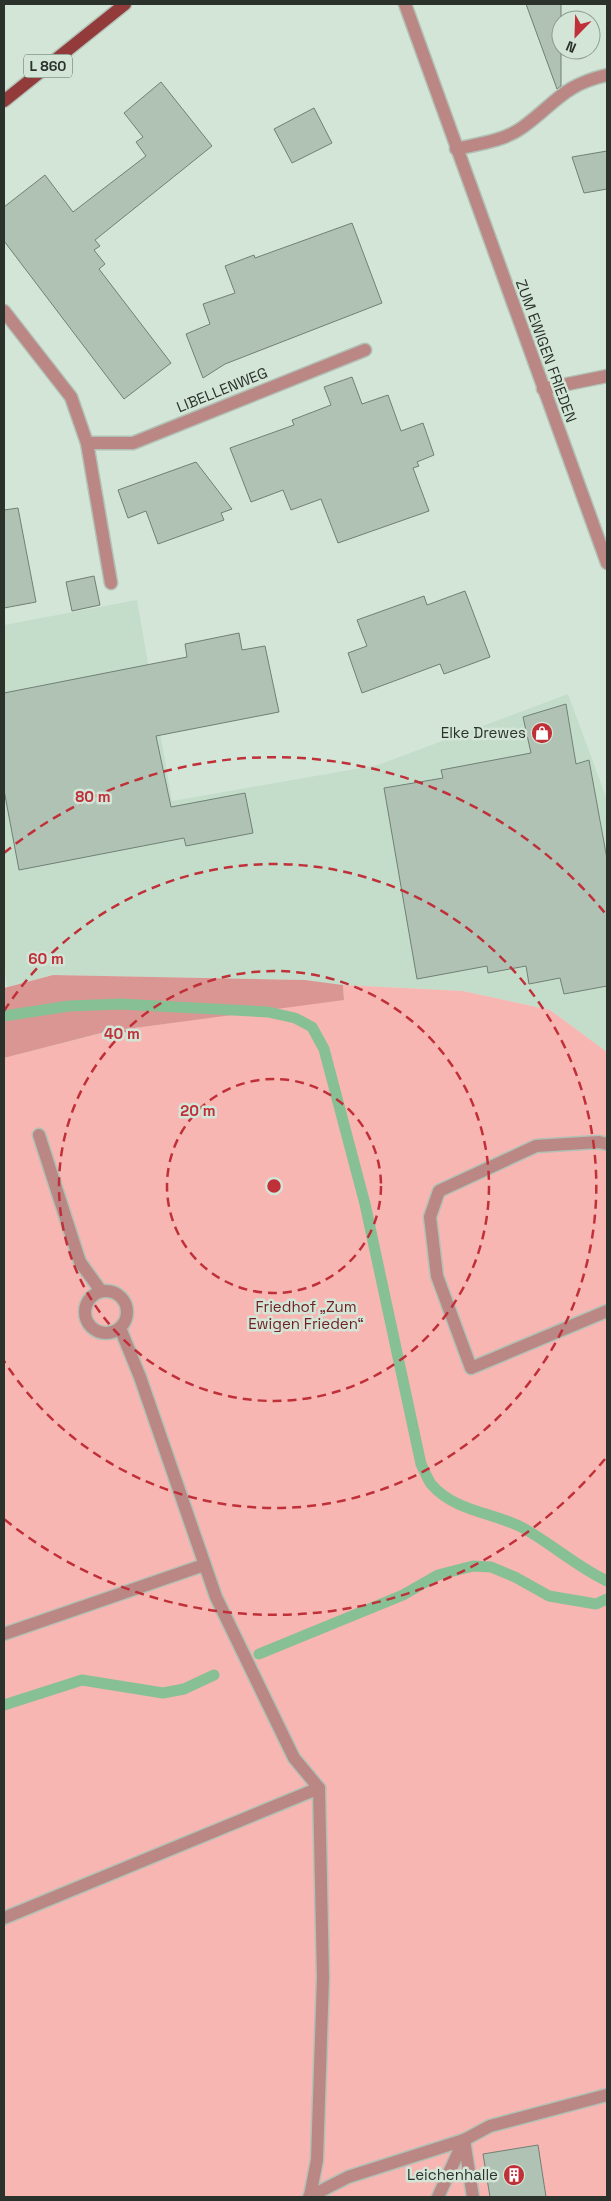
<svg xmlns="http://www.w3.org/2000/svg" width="611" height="2201" font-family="'Space Grotesk',sans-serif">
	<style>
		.built { fill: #c4ddca }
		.green { fill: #f7b6b2 }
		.forest { fill: #da9692 }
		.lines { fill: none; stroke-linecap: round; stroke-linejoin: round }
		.stream { stroke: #88c096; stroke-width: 11 }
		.building { fill: #b0c2b4; stroke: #708174 }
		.lane-casing { stroke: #b1c1b5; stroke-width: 15 }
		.street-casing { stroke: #b1c1b5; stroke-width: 15 }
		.primary-casing { stroke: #b1c1b5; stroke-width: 15 }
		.lane { stroke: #bb8785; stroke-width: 12 }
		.street { stroke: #bb8785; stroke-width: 12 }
		.primary { stroke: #933a3a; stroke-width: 12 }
		.ring { fill: none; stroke: #c03039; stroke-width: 2.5; stroke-dasharray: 9 6 }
		.labels { text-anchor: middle; stroke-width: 5; stroke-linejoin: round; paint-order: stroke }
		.shield { fill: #d3e5d7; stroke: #5d685f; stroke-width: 1 }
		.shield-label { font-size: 14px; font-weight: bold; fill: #2b322c }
		.street-label { font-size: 15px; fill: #2b322c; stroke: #d3e5d7 }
		.poi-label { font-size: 15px; fill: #2b322c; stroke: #d3e5d7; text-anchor: end }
		.park-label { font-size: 15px; fill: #712124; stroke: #d3e5d7 }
		.centre { fill: #c03039; stroke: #d3e5d7; stroke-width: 2.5 }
		.ring-label { font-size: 15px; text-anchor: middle; font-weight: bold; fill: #c03039; stroke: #d3e5d7; stroke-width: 5; stroke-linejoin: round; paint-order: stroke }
	</style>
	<rect width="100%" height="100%" fill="#d3e5d7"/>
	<!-- built -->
	<path class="built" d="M 137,600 L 172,801 L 378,765 L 568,694 L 607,800 L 607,1052 L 550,1010 L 463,991 L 343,985 L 305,980 L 53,975 L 7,987 L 4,966 L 4,625 Z"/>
	<!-- green -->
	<path class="green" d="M 343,985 L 463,991 L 550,1010 L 607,1052 L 607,2197 L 4,2197 L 4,1058 L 105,1032 L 344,999 Z"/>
	<!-- forest -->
	<path class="forest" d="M 53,975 L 305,980 L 343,985 L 344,1000 L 105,1032 L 4,1058 L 4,988 Z"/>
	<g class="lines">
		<!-- stream -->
		<g class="stream">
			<path d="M 4,1016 L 69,1006 L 120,1004 L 268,1012 L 295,1018 L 312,1027 L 324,1049 L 365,1204 L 421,1464 C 424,1470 427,1478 431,1484 C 455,1512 493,1512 523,1528 C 552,1544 577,1567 607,1581"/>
			<path d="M 259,1654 L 403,1595 L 438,1575 L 473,1566 L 491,1567 L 515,1577 L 549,1596 L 596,1604 L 607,1599"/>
			<path d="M 4,1705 L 82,1680 L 163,1693 L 184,1689 L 214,1675"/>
		</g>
	</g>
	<!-- building -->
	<g class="building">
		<path d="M 526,4 L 561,4 L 561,86 L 557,89 Z"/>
		<path d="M 161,82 L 212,146 L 95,240 L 100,246 L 94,250 L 105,264 L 99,269 L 171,363 L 124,399 L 4,241 L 4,207 L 45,175 L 73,212 L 146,156 L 136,142 L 143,137 L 124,113 Z"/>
		<path d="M 314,108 L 332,143 L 292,163 L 274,129 Z"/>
		<path d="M 607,151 L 607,189 L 584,193 L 572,157 Z"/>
		<path d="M 352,223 L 382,303 L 225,364 L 203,378 L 186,334 L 210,324 L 203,304 L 235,293 L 225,266 L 254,255 L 255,258 Z"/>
		<path d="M 352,377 L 362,404 L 388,395 L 401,431 L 423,423 L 434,455 L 417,462 L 419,466 L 413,468 L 429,511 L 338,543 L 321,499 L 291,510 L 283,490 L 251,502 L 230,448 L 294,425 L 292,420 L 331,405 L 324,387 Z"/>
		<path d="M 196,462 L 232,509 L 221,513 L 224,520 L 158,544 L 146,511 L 128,518 L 118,490 Z"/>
		<path d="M 18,508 L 36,602 L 4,608 L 4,510 Z"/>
		<path d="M 94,576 L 100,605 L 72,611 L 66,582 Z"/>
		<path d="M 465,591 L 490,657 L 444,674 L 440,664 L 362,693 L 348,653 L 367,646 L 357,620 L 424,596 L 427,605 Z"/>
		<path d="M 239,633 L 242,650 L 265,646 L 279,712 L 156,736 L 171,807 L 245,793 L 253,833 L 186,846 L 184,838 L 19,870 L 4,790 L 4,693 L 187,657 L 185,644 Z"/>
		<path d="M 566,704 L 576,764 L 589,760 L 607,859 L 607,986 L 564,994 L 560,978 L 529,984 L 526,966 L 488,973 L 487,966 L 417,979 L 384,788 L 443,778 L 441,770 L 531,753 L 523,717 Z"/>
		<path d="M 538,2145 L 546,2197 L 490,2197 L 483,2154 Z"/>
	</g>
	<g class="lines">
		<!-- lane casing -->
		<g class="lane-casing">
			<g id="lane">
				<path d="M 39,1135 L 80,1262 L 101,1291"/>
				<path d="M 607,1144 L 599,1142 L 536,1146 L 439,1191 L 430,1217 L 437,1276 L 471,1368 L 607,1311"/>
				<circle cx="106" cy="1312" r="21"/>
				<path d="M 120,1328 L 140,1377 L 216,1597 L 294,1758 L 319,1788 L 323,1978 L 317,2160 L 310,2196"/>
				<path d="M 4,1634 L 204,1565"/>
				<path d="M 4,1918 L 319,1788"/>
				<path d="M 464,2140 L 473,2197"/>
				<path d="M 309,2197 L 348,2177 L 464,2140 L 490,2126 L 607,2095"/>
				<path d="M 438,2197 L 464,2140"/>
			</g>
		</g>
		<!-- street casing -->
		<g class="street-casing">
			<g id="street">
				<path d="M 405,4 L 607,563"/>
				<path d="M 456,149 C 478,144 504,141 523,127 C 556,103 563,85 607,75"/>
				<path d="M 4,311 L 71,397 L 87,443 L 111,583"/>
				<path d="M 543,389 L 607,376"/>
				<path d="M 87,443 L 133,443 L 365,350"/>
			</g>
		</g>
		<!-- primary casing -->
		<g class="primary-casing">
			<path id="primary" d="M 4,101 L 125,4"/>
		</g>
		<!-- lane -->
		<use href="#lane" class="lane"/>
		<!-- street -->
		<use href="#street" class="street"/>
		<!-- primary -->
		<use href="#primary" class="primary"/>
	</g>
	<!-- distance rings -->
	<g class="ring">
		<circle cx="274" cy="1186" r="107"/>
		<circle cx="274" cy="1186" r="215"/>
		<path d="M4 1011A322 322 0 1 1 4 1361"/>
		<path d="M605 1459A429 429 0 0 1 4 1519M4 853A429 429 0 0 1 605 913"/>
	</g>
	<!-- icons -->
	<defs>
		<g id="shop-disc" transform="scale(1.125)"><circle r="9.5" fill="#c03039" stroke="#d3e5d7"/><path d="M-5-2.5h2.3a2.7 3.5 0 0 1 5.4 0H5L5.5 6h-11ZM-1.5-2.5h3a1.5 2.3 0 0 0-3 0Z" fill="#fff"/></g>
		<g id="building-disc" transform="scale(1.125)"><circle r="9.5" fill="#c03039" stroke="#d3e5d7"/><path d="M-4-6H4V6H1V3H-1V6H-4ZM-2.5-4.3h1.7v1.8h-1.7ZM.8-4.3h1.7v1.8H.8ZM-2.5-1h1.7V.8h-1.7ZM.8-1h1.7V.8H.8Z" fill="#fff"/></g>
	</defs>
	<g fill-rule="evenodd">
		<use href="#shop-disc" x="542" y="733"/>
		<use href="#building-disc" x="514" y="2175"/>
	</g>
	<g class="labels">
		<!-- shield labels -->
		<rect class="shield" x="24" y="54.5" width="48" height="23" rx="4"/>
		<g class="shield-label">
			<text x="48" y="71">L 860</text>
		</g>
		<!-- street labels -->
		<g class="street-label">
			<text transform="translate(546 351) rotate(70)" y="5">ZUM EWIGEN FRIEDEN</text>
			<text transform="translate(222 390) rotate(-22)" y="5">LIBELLENWEG</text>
		</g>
		<!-- poi labels -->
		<g class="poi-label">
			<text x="526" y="738">Elke Drewes</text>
			<text x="498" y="2180">Leichenhalle</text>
		</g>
		<!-- park labels -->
		<g class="park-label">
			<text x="306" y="1312">Friedhof „Zum<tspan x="306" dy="17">Ewigen Frieden“</tspan></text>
		</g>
	</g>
	<circle cx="274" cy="1186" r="8" class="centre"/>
	<g class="ring-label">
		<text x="93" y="802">80 m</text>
		<text x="46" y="964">60 m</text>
		<text x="122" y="1039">40 m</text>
		<text x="198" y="1116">20 m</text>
	</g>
	<!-- border -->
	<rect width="611" height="2201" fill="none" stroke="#2b322c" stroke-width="10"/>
	<!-- north arrow -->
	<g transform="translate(576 35) rotate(203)"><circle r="24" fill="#d3e5d7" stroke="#909d93"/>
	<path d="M0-4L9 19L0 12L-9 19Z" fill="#c03039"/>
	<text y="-8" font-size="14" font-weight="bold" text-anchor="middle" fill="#2b322c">N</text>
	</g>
</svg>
